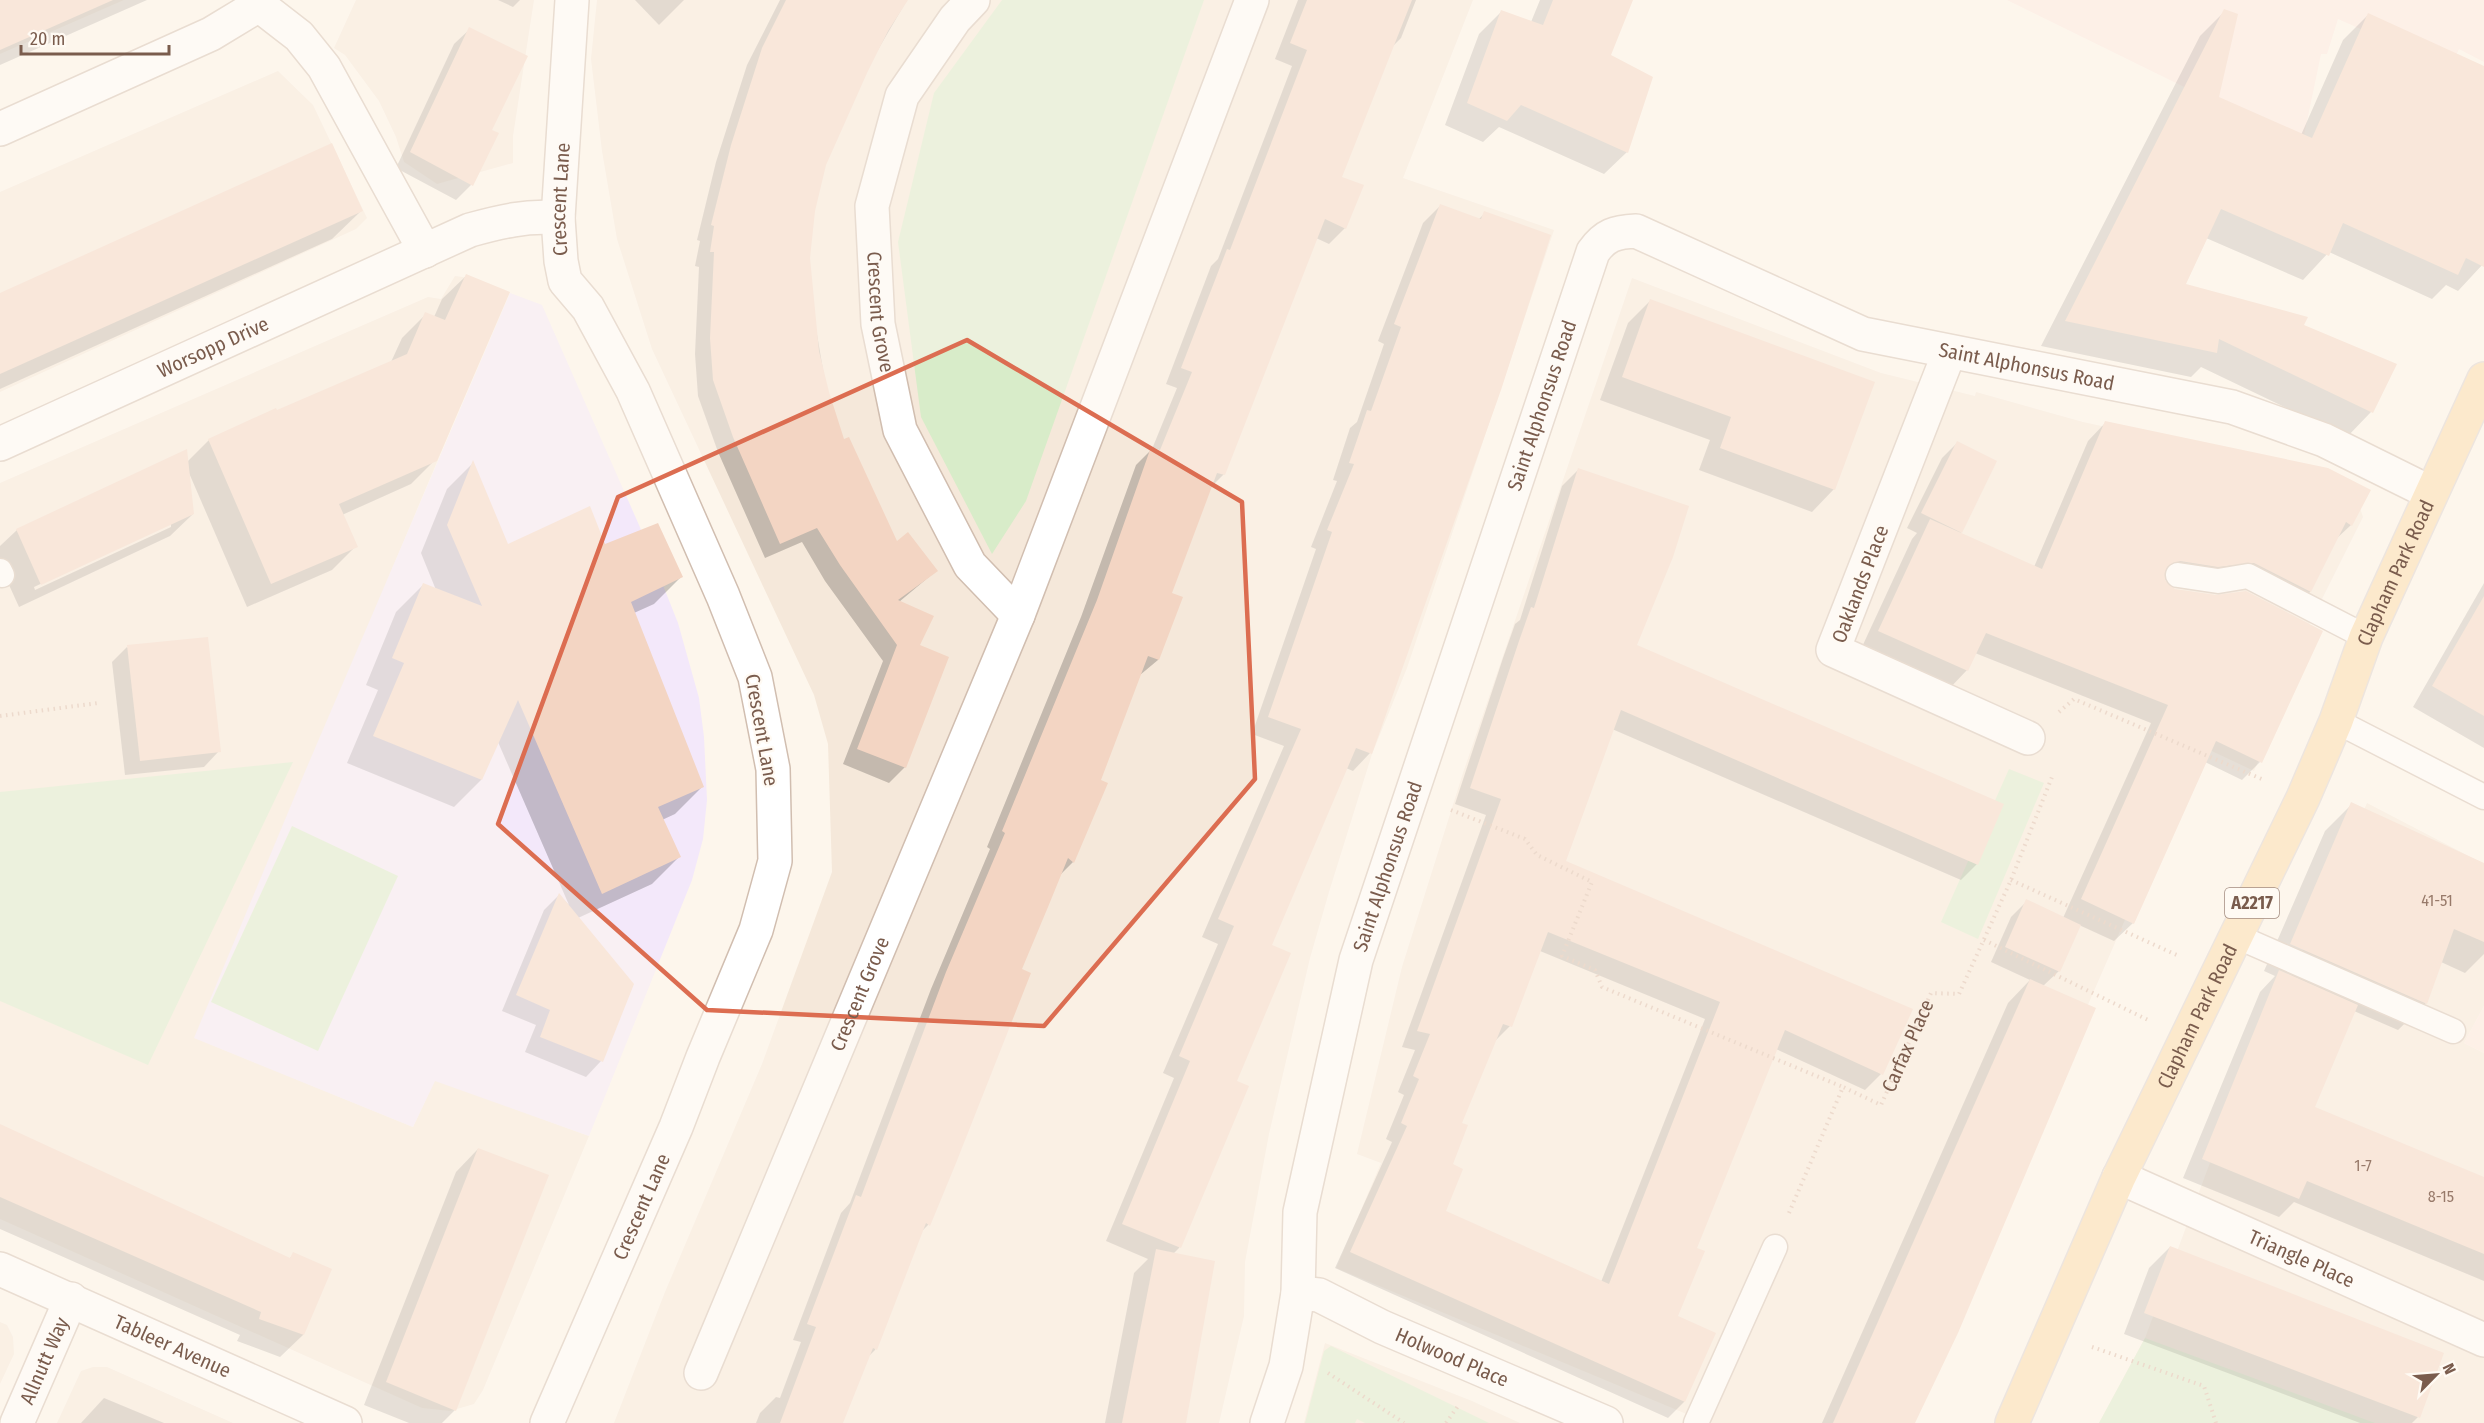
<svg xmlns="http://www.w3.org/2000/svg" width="2484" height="1423" font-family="'Fira Sans Condensed',sans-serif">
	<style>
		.residential { fill: #f5e8da }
		.commercial { fill: #fde8e0 }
		.education { fill: #f3e8fa }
		.green { fill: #d8ecc9 }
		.shadow { fill: #0003; fill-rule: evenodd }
		.building { fill: #f3d5c3; fill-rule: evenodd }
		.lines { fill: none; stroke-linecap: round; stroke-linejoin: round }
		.lane-casing { stroke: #d1beb0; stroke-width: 27 }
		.street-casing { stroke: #d1beb0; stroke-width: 36 }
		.primary-casing { stroke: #dad1cd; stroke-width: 36 }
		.path { stroke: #d9b8a5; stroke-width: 4; stroke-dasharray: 1.5 4.5; stroke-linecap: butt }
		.lane { stroke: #fff; stroke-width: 24 }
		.street { stroke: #fff; stroke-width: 33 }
		.primary { stroke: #fbd9a5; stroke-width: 33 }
		.marked { fill: none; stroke: #dc6d51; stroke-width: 4.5; stroke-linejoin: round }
		.labels { text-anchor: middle; stroke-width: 4.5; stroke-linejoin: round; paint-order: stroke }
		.number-label { font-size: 16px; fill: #987a6a }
		.shield { fill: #fffaf3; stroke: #a28b7f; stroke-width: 1.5 }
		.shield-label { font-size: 18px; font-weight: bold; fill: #7a5c4d }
		.street-label { font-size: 20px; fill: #7a5c4d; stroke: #fffaf3 }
	</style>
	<rect width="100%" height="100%" fill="#fdf6ec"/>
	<!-- residential -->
	<g class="residential">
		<path d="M 0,0 L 124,0 L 0,54 Z"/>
		<path d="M 356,0 L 534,0 L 513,136 L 513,163 L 437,184 L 404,162 L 396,137 L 379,101 L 345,55 L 334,48 Z"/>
		<path d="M 597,0 L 1473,0 L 1403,178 L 1554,230 L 1407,668 L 1372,754 L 1329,892 L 1310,958 L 1269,1134 L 1245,1262 L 1244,1316 L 1219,1423 L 614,1423 L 665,1292 L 762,1064 L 832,872 L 828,744 L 814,695 L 652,349 L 617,239 L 602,151 L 591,59 Z"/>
		<path d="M 278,71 L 313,105 L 367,218 L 356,229 L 0,392 L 0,192 Z"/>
		<path d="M 455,276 L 470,278 L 450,431 L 195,1038 L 413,1127 L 435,1080 L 589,1136 L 483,1390 L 474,1404 L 450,1411 L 422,1408 L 0,1219 L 0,483 L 428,297 L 441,299 Z"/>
		<path d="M 1632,278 L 1881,373 L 1975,396 L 1976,392 L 2083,422 L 2254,459 L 2360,508 L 2363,517 L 2309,625 L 2313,638 L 2254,771 L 2201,746 L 2090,1000 L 1912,1423 L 1708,1423 L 1336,1268 L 1381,1163 L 1357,1154 L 1402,967 L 1463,773 Z"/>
		<path d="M 2367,803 L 2484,864 L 2484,1006 L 2464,1043 L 2484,1053 L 2484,1423 L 2099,1423 L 2145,1338 L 2212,1157 Z"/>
		<path d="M 0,1322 L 7,1325 L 13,1337 L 14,1354 L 0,1384 Z"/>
		<path d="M 1325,1343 L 1472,1401 L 1520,1423 L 1304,1423 Z"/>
		<path d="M 93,1367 L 107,1367 L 233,1423 L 57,1423 L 81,1371 Z"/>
	</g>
	<!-- commercial -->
	<g class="commercial">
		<path d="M 2007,0 L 2484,0 L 2484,62 L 2459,49 L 2453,62 L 2433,61 L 2338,19 L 2327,54 L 2321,54 L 2302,145 Z"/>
		<path d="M 2484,1006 L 2484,1053 L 2464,1043 Z"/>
	</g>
	<!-- education -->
	<path class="education" d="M 510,293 L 542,305 L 639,525 L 678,623 L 699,698 L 704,737 L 707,800 L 703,839 L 692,880 L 589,1136 L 435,1081 L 413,1127 L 194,1038 L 304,774 Z"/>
	<!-- green -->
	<g class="green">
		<path d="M 1002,0 L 1204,0 L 1026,501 L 992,554 L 921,417 L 898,242 L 934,93 Z"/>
		<path d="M 293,762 L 148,1065 L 0,1001 L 0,792 Z"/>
		<path d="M 2009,769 L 2044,783 L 1978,939 L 1941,922 Z"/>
		<path d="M 292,826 L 398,876 L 318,1051 L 211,1002 Z"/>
		<path d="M 2145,1338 L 2375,1423 L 2099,1423 Z"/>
		<path d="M 1331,1346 L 1489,1423 L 1365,1423 L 1357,1419 L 1355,1423 L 1305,1423 L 1324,1351 Z"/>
	</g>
	<!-- shadow -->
	<g class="shadow">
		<path d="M 0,0 L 147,0 L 0,65 Z"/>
		<path d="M 498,0 L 520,0 L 513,7 Z"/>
		<path d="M 635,0 L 684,0 L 659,25 Z"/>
		<path d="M 780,0 L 907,0 L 865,72 L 825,165 L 814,211 L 808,258 L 812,305 L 827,393 L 843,440 L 897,543 L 936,571 L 899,602 L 918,646 L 905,767 L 889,783 L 843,764 L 883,661 L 825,581 L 802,542 L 765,558 L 718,452 L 698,396 L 695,354 L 699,267 L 695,266 L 700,241 L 697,240 L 716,162 L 747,65 Z"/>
		<path d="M 1298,0 L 1416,0 L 1401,38 L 1392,47 L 1340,178 L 1345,228 L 1329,244 L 1316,238 L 1224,474 L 1209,489 L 1170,594 L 1181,598 L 1158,660 L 1140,675 L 1099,781 L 1073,862 L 1059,876 L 1020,970 L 955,1162 L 928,1225 L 921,1232 L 875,1350 L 867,1358 L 842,1423 L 756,1423 L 760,1413 L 776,1397 L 780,1398 L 801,1342 L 793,1340 L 841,1213 L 850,1203 L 931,989 L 990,849 L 987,847 L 1081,617 L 1136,465 L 1152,449 L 1177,388 L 1166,384 L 1211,266 L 1218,259 L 1292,66 L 1275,59 Z"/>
		<path d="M 1540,0 L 1631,0 L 1609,56 L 1627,152 L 1604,174 L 1499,127 L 1483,142 L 1445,125 L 1479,34 L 1501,12 L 1531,22 Z"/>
		<path d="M 2225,11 L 2217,98 L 2301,135 L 2343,40 L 2368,15 L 2484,67 L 2484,263 L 2458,291 L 2446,285 L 2432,299 L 2329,252 L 2303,280 L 2206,238 L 2184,285 L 2301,326 L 2395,365 L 2371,412 L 2347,437 L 2201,367 L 2191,377 L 2041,346 L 2200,36 Z"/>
		<path d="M 470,29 L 490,131 L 471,185 L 456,200 L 396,168 L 454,44 Z"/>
		<path d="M 1440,206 L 1478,220 L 1485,213 L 1370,753 L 1353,771 L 1346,768 L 1270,945 L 1235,1082 L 1247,1087 L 1179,1248 L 1173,1254 L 1185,1423 L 1105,1423 L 1134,1273 L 1148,1259 L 1106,1241 L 1174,1078 L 1163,1073 L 1218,944 L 1202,937 L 1284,746 L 1252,734 L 1316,549 L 1311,547 L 1337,481 L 1333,480 L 1350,428 L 1357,422 L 1384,344 L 1378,341 L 1423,223 Z"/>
		<path d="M 361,211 L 332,239 L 0,389 L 0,294 Z"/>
		<path d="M 466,276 L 435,460 L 411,484 L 342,515 L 356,546 L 332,570 L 247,607 L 189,473 L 193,514 L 170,536 L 19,607 L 0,565 L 0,546 L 17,530 L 187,462 L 209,440 L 391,362 L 402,338 L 426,314 L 434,317 L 442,299 ZM 171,523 L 171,527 L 35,590 L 34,587 Z"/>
		<path d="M 1650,301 L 1834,489 L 1812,512 L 1699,470 L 1710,440 L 1600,400 L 1628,323 Z"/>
		<path d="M 2106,422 L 2328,469 L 2351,525 L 2335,540 L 2310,592 L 2292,610 L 2235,581 L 2199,584 L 2161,579 L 2175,590 L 2321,632 L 2260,762 L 2242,780 L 2205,762 L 2133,923 L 2114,941 L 2079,925 L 2059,971 L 2043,986 L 1913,1423 L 1822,1423 L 2008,1003 L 2030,980 L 1991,962 L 2011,917 L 2027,901 L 2063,918 L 2151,723 L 1975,653 L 1967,670 L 1949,689 L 1861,649 L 1912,539 L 1917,533 L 1907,528 L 1942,458 L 1957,443 L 1995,462 L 1960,534 L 2034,567 L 2088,441 Z"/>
		<path d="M 473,463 L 507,546 L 604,546 L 681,577 L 654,604 L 634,613 L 702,787 L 675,814 L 662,820 L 679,857 L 652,884 L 578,918 L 633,985 L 601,1061 L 586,1077 L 525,1052 L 536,1025 L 502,1011 L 544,910 L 559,895 L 569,905 L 498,742 L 481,780 L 454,807 L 347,763 L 378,690 L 366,685 L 396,612 L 423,585 L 436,590 L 421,553 L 447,489 Z"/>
		<path d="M 1578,470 L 1635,646 L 1977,864 L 1961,880 L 1612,729 L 1564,861 L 1881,1074 L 1865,1090 L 1776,1049 L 1695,1248 L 1676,1316 L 1714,1334 L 1684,1402 L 1668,1418 L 1335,1268 L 1392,1142 L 1386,1139 L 1404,1095 L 1398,1092 L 1415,1050 L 1402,1047 L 1486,815 L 1455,804 L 1503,658 L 1515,624 L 1520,620 L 1562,486 ZM 1540,951 L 1705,1019 L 1601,1282 L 1444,1211 L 1460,1124 L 1494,1042 L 1510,1026 Z"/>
		<path d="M 2484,583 L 2484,748 L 2413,707 Z"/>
		<path d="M 127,647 L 219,751 L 204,767 L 125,775 L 112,662 Z"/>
		<path d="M 2352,804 L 2484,865 L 2484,954 L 2465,973 L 2441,962 L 2426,1003 L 2398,1030 L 2354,1011 L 2313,1108 L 2484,1179 L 2484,1281 L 2294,1202 L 2279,1217 L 2183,1178 L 2260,992 L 2275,976 L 2264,971 L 2325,831 Z"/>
		<path d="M 0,1126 L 289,1259 L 294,1254 L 330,1269 L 303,1335 L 280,1357 L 237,1341 L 240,1335 L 0,1229 Z"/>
		<path d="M 478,1149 L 455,1410 L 442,1423 L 409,1423 L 364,1405 L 456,1172 Z"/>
		<path d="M 2170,1247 L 2418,1417 L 2412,1423 L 2360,1423 L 2124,1334 L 2149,1268 Z"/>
		<path d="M 104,1398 L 164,1423 L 81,1423 Z"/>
	</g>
	<!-- building -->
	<g class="building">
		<path d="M 0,0 L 113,0 L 0,50 Z"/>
		<path d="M 786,0 L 908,0 L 888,31 L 867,73 L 826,165 L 815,211 L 810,258 L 819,351 L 829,392 L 844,439 L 849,437 L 897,541 L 908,532 L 938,571 L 898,600 L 934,616 L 920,645 L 949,657 L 906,768 L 857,749 L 897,645 L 840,565 L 817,528 L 780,544 L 733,437 L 713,380 L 710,338 L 714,252 L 710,252 L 714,226 L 711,225 L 731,145 L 762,48 Z"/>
		<path d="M 1307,0 L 1412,0 L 1342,177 L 1364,185 L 1346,229 L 1325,219 L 1225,475 L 1217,473 L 1172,593 L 1183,597 L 1159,660 L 1148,656 L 1101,780 L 1108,783 L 1074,863 L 1068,858 L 1048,907 L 1022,969 L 1031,973 L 956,1163 L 930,1226 L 926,1223 L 877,1350 L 873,1348 L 843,1423 L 780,1423 L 816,1327 L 807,1324 L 856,1195 L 861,1197 L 946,972 L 1005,833 L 1002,831 L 1097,600 L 1151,447 L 1160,450 L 1192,372 L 1181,368 L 1227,249 L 1230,250 L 1307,50 L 1290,43 Z"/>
		<path d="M 1553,0 L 1633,0 L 1611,55 L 1653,77 L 1628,153 L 1521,105 L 1507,121 L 1467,103 L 1501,10 L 1543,25 Z"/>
		<path d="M 2224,9 L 2238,14 L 2219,97 L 2312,138 L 2368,13 L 2484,66 L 2484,267 L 2466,258 L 2458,275 L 2343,223 L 2329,256 L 2221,209 L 2186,284 L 2308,317 L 2304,325 L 2397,364 L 2373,413 L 2219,339 L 2217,353 L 2065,321 Z"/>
		<path d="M 469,27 L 528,56 L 492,130 L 499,133 L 473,186 L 410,152 Z"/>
		<path d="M 332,143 L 363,211 L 0,374 L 0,293 Z"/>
		<path d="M 1440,204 L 1481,219 L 1484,211 L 1551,235 L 1501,390 L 1372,754 L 1356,748 L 1272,945 L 1291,953 L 1237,1081 L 1249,1086 L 1181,1248 L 1122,1224 L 1190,1061 L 1179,1056 L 1234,926 L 1218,919 L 1301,729 L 1268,717 L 1332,532 L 1327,530 L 1354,464 L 1349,463 L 1358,437 L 1367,410 L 1371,411 L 1401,327 L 1394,324 Z"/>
		<path d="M 466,274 L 510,292 L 437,461 L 339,504 L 358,547 L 271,584 L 208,439 L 276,408 L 277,410 L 407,354 L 425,312 L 445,320 Z"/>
		<path d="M 1650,299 L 1875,382 L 1835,490 L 1720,448 L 1731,417 L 1622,377 Z"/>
		<path d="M 2105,421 L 2328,468 L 2371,490 L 2352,526 L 2346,522 L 2311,592 L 2254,563 L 2218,567 L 2180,561 L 2167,567 L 2165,580 L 2175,589 L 2216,595 L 2246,591 L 2323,631 L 2262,763 L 2216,741 L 2134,924 L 2081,899 L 2168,705 L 1986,633 L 1968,671 L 1878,631 L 1930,519 L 2042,569 Z"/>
		<path d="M 1957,441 L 1997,461 L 1962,533 L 1921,513 Z"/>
		<path d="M 187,449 L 194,514 L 41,585 L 16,529 Z"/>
		<path d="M 473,460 L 508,544 L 590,506 L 605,544 L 658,523 L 683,577 L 631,602 L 704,787 L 658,807 L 681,857 L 602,894 L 518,700 L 482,780 L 373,736 L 404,663 L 392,658 L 423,583 L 482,606 L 447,525 Z"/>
		<path d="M 1578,468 L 1689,506 L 1673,557 L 1637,645 L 2004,804 L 1978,865 L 1621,710 L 1566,861 L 1913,1009 L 1883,1075 L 1785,1030 L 1697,1248 L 1705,1251 L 1678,1316 L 1716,1333 L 1685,1402 L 1350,1252 L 1407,1126 L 1401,1123 L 1419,1079 L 1413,1076 L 1430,1034 L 1417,1031 L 1501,799 L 1470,788 L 1519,641 L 1531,607 L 1534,608 ZM 1548,932 L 1720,1002 L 1609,1284 L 1446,1211 L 1463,1169 L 1453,1164 L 1468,1125 L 1462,1123 L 1503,1024 L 1512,1027 Z"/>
		<path d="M 2484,596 L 2484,716 L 2432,686 Z"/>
		<path d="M 208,637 L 221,752 L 140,761 L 127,645 Z"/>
		<path d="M 2351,802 L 2484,863 L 2484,942 L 2454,929 L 2427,1004 L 2290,944 Z"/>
		<path d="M 559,893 L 634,984 L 603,1062 L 540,1037 L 550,1010 L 516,995 Z"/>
		<path d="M 2026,899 L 2081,925 L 2060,972 L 2005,947 Z"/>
		<path d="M 2279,970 L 2358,1005 L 2315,1107 L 2484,1177 L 2484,1254 L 2307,1181 L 2299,1199 L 2202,1159 Z"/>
		<path d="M 2030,979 L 2096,1008 L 1958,1333 L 1915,1423 L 1833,1423 Z"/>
		<path d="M 0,1124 L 290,1258 L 293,1252 L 332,1269 L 304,1335 L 259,1319 L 261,1312 L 0,1197 Z"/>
		<path d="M 478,1148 L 549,1175 L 456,1411 L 386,1382 Z"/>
		<path d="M 2170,1246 L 2444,1353 L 2420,1418 L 2144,1313 Z"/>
		<path d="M 1156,1249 L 1215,1261 L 1186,1423 L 1122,1423 Z"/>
	</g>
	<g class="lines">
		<!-- lane casing -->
		<g class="lane-casing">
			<g id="lane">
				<path d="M 0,571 L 2,575"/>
				<path d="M 2178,575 L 2218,581 L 2248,576 L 2366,637"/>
				<path d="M 2336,721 L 2484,797"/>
				<path d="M 2236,936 L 2453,1031"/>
				<path d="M 1696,1423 L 1775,1247"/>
			</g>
		</g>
		<!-- street casing -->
		<g class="street-casing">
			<g id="street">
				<path id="s2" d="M 973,0 L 955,19 L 902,96 L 872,206 L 878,324 L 900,430 L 970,565 L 1018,615"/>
				<path d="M 0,129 L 211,34 L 259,5 L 299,36 L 324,67 L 425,251"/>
				<path d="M 1949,353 L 1833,650 L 2028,738"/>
				<path id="s3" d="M 0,444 L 470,230 C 499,222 527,215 558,218"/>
				<path id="s4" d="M 2119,1177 L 2484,1340"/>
				<path id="s5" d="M 0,1269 L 345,1423"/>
				<path id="s6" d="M 1298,1293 L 1319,1295 L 1382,1327 L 1606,1423"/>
				<path id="s7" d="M 701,1373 L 1018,615 L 1252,0"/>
				<path id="s8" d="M 17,1423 L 71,1299"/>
				<path id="s9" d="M 547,1423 L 676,1127 L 703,1057 L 756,930 L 775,861 L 773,769 L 755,677 L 723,596 L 633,391 L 588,308 L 565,281 L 561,261 L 558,218 L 572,0"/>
				<path id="s10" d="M 1267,1423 L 1286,1366 L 1298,1293 L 1300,1212 L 1356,960 L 1593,252 C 1605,235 1615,232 1636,231 L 1863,334 L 2232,407 L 2324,440 L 2431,493"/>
			</g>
		</g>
		<!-- primary casing -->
		<g class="primary-casing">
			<g id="primary">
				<path id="s11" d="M 2012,1423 L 2119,1177 L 2303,798 L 2336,721 L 2366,637 L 2484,379"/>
			</g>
		</g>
		<!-- path -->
		<g class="path">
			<path d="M 2059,712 L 2074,699 L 2264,780"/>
			<path d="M 0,716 L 98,703"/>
			<path d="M 1451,810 L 1525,839 L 1537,855 L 1592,882 L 1562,956 L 1595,970 L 1602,987 L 1843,1087"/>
			<path d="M 2011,880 L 2179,956"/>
			<path d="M 1984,940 L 2148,1020"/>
			<path id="s1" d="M 1789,1213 L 1843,1087 L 1881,1105 L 1931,993 L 1959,994 L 2011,880 L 2052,777 L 2050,775"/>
			<path d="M 2092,1347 L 2204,1386 L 2216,1423"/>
			<path d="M 1328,1373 L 1404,1423"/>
			<path d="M 1446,1423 L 1458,1406"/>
		</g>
		<!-- lane -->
		<use href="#lane" class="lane"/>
		<!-- street -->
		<use href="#street" class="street"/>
		<!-- primary -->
		<use href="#primary" class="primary"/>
	</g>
	<!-- marked area -->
	<path d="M0 0H2484V1423H0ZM 967,340 L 1242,502 L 1255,779 L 1044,1026 L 707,1010 L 498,824 L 618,497 Z" fill="#fdf6ec" fill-opacity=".55" fill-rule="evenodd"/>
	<path class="marked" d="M 967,340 L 1242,502 L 1255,779 L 1044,1026 L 707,1010 L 498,824 L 618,497 Z"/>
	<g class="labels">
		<!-- number labels -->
		<g class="number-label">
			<text x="2437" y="906">41-51</text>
			<text x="2363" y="1171">1-7</text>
			<text x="2441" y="1202">8-15</text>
		</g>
		<!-- shield labels -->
		<rect class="shield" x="2225" y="888" width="54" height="30" rx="4.5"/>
		<g class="shield-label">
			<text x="2252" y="909">A2217</text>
		</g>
		<!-- street labels -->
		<g class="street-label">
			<text dy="7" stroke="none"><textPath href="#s9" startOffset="1316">Crescent Lane</textPath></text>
			<text dy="7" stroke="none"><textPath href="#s2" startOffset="340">Crescent Grove</textPath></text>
			<text dy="7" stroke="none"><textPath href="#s3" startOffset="234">Worsopp Drive</textPath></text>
			<text dy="7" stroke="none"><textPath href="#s10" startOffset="1686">Saint Alphonsus Road</textPath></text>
			<text dy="7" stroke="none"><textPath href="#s10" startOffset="1058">Saint Alphonsus Road</textPath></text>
			<text dy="7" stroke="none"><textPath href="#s11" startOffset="933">Clapham Park Road</textPath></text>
			<text transform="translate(1860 584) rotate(-69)" y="7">Oaklands Place</text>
			<text transform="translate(762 730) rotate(80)" y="7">Crescent Lane</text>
			<text dy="7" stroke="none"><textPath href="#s10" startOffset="572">Saint Alphonsus Road</textPath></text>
			<text dy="7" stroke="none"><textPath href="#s7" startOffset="411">Crescent Grove</textPath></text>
			<text dy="7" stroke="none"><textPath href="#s11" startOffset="447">Clapham Park Road</textPath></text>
			<text dy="7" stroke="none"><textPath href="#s1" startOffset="244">Carfax Place</textPath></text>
			<text dy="7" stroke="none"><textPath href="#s9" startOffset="236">Crescent Lane</textPath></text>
			<text dy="7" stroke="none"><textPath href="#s4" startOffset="200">Triangle Place</textPath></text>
			<text dy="7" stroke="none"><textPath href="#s5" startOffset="189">Tableer Avenue</textPath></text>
			<text dy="7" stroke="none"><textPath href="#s6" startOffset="168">Holwood Place</textPath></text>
			<text dy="7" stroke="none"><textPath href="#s8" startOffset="68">Allnutt Way</textPath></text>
		</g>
	</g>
	<!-- north arrow -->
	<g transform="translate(2436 1375) rotate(65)" stroke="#fffaf3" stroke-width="4.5" paint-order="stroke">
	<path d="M0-4.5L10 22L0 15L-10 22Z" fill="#7a5c4d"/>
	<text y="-9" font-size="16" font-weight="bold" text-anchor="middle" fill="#7a5c4d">N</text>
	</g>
	<!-- scale -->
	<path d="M21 45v9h148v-9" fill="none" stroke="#7a5c4d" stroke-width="3"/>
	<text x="30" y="45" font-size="18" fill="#7a5c4d" stroke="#fffaf3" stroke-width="4.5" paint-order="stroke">20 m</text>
</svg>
